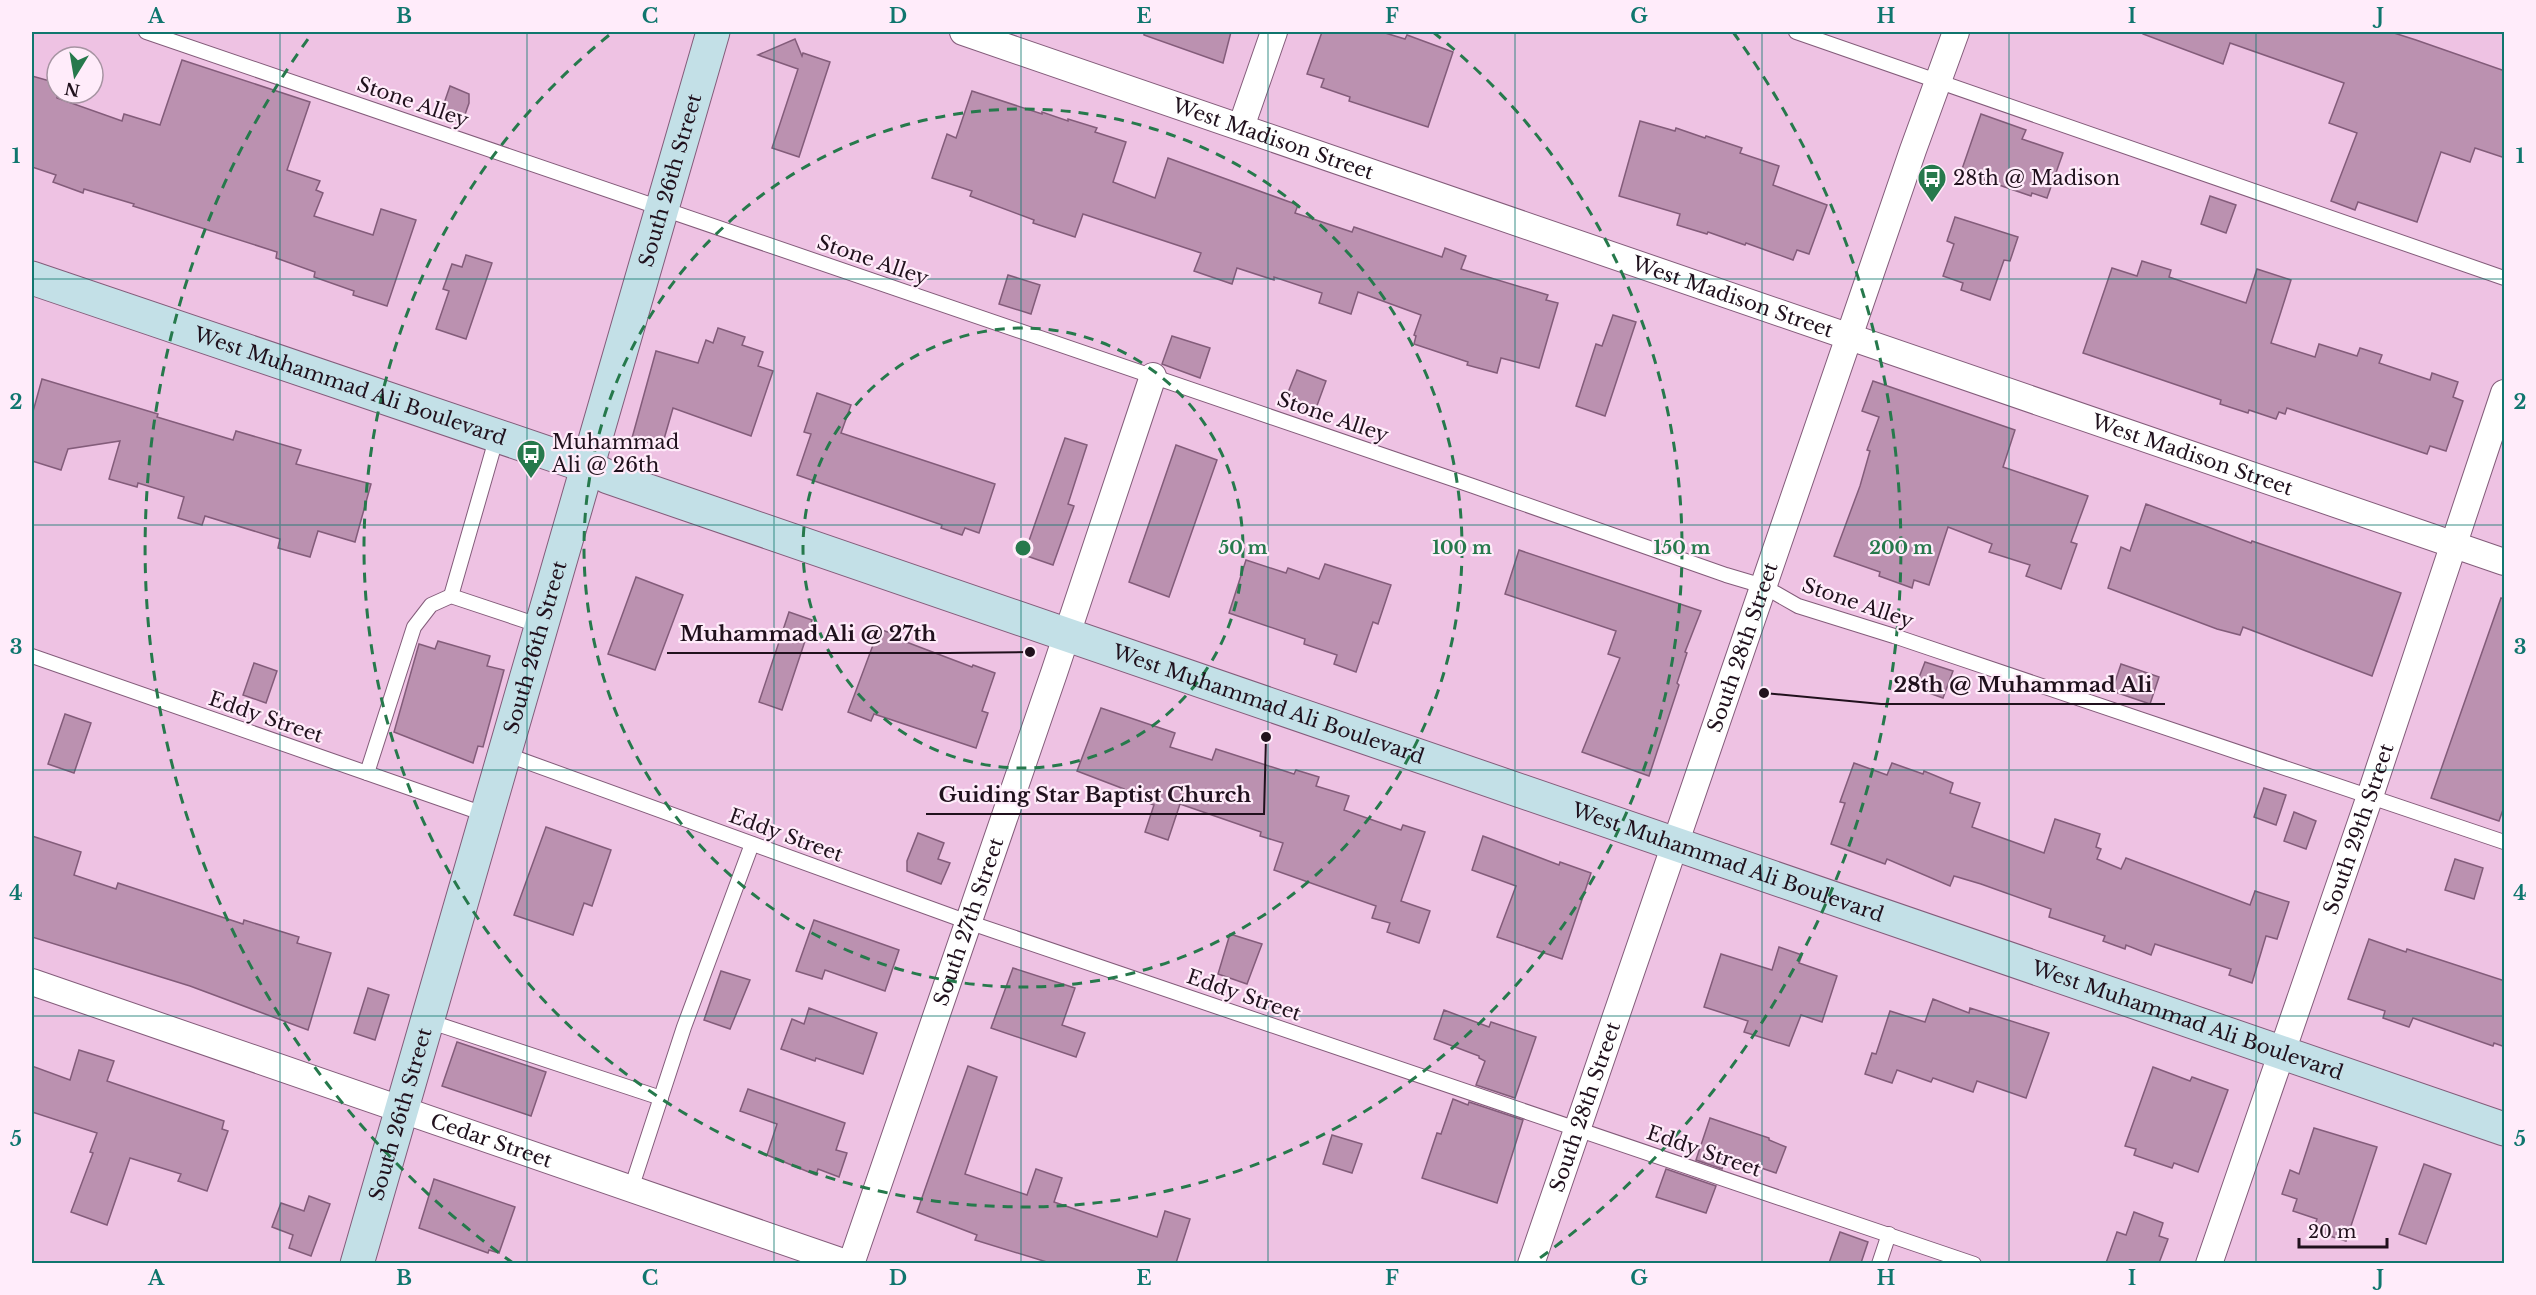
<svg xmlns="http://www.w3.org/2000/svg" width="2536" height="1295" font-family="'Libre Baskerville',serif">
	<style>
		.building { fill: #bb91b0; stroke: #835c7a; stroke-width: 1.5 }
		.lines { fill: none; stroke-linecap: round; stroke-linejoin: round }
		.lane-casing { stroke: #835c7a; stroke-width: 16 }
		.street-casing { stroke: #835c7a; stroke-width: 28 }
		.secondary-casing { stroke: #835c7a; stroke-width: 35 }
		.lane { stroke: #fff; stroke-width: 14 }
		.street { stroke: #fff; stroke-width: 26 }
		.secondary { stroke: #c3e0e7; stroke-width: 33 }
		.grid { fill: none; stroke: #0f766e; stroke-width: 1.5; stroke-opacity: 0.55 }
		.ring { fill: none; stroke: #26794c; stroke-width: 3; stroke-dasharray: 10 8 }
		.labels { text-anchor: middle; stroke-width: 4.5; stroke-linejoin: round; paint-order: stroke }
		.street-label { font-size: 20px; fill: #20111d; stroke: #ffecfa }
		.poi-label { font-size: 20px; fill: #20111d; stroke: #ffecfa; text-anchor: start }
		.centre { fill: #26794c; stroke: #ffecfa; stroke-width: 3 }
		.ring-label { font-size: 18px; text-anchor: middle; font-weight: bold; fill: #26794c; stroke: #ffecfa; stroke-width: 4.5; stroke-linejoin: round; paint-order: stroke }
		.leader { fill: none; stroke: #20111d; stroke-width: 2 }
		.callout-dot { fill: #20111d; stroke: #ffecfa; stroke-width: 2 }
		.callout-label { font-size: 21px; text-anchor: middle; font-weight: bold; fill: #20111d; stroke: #ffecfa; stroke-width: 4.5; stroke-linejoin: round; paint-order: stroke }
		.neatline { fill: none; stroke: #0f766e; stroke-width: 2 }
		.grid-label { font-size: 20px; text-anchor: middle; font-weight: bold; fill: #0f766e }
	</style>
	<rect width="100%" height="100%" fill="#eec2e3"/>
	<!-- building -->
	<g class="building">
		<path d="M 1144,32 L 1231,32 L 1223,63 L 1144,35 Z"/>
		<path d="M 1322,32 L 1382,32 L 1405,39 L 1407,35 L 1453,52 L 1428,127 L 1349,101 L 1350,97 L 1321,87 L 1324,79 L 1307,74 Z"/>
		<path d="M 2143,32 L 2391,32 L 2416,40 L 2505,71 L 2505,158 L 2475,148 L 2470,162 L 2441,152 L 2417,222 L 2358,202 L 2355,210 L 2331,201 L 2357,133 L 2329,123 L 2344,83 L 2230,43 L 2223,64 L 2143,34 Z"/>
		<path d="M 795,39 L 802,56 L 803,53 L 830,62 L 799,157 L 772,148 L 798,69 L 758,55 Z"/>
		<path d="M 182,60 L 310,102 L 287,170 L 320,181 L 316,190 L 323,193 L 314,216 L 373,235 L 381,209 L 416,220 L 387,306 L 353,295 L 354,291 L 314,277 L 315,272 L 276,258 L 277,252 L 133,206 L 134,204 L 84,189 L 83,193 L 53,182 L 56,175 L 32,167 L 32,76 L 57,83 L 57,98 L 122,121 L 124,114 L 160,125 Z"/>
		<path d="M 450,86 L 469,94 L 469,103 L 462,123 L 440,115 Z"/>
		<path d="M 972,91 L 1042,114 L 1042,112 L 1068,121 L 1068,119 L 1097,128 L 1095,132 L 1126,142 L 1113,182 L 1155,198 L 1168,158 L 1298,205 L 1295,213 L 1352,232 L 1354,227 L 1442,257 L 1445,248 L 1466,256 L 1461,269 L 1548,295 L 1546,300 L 1558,303 L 1539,368 L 1501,358 L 1497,373 L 1467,365 L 1468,362 L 1414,344 L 1416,336 L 1414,335 L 1421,315 L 1358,292 L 1351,314 L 1319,303 L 1322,293 L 1274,277 L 1274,280 L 1237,268 L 1232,284 L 1194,271 L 1201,253 L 1083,214 L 1075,237 L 1033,223 L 1034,220 L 970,196 L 972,191 L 932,178 L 947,134 L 956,138 Z"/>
		<path d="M 1981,114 L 2026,130 L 2022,139 L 2063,153 L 2047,198 L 2032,193 L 2031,196 L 1961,172 Z"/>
		<path d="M 1640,121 L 1675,131 L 1676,128 L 1705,138 L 1706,136 L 1742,148 L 1740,153 L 1779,166 L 1773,185 L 1827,205 L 1809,254 L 1797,250 L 1793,260 L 1746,243 L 1745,245 L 1708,232 L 1707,234 L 1677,225 L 1680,214 L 1619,196 Z"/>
		<path d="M 2210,196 L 2236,205 L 2226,233 L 2201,224 Z"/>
		<path d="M 1955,217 L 2018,237 L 2010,261 L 2004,260 L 1990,300 L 1961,290 L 1963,283 L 1943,276 L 1954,244 L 1947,241 Z"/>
		<path d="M 466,255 L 492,263 L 466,339 L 436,329 L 449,291 L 443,289 L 452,264 L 462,267 Z"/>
		<path d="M 2142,261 L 2171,270 L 2169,277 L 2246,303 L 2257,269 L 2291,280 L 2271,343 L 2315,357 L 2319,344 L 2357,356 L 2360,348 L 2382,355 L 2379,363 L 2430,380 L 2432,373 L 2458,382 L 2453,397 L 2463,401 L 2446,451 L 2430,446 L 2427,454 L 2287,408 L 2285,414 L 2279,412 L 2276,419 L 2249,410 L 2248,413 L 2220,404 L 2221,400 L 2083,353 L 2112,268 L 2137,276 Z"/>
		<path d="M 1008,275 L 1040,285 L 1031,314 L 999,304 Z"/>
		<path d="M 1613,315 L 1636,322 L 1605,416 L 1576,406 L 1596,344 L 1602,346 Z"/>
		<path d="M 718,328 L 745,337 L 742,345 L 763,352 L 758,366 L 773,371 L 751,436 L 673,408 L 662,446 L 632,438 L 656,351 L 698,363 L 706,340 L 713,343 Z"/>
		<path d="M 1172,336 L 1210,348 L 1200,378 L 1162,364 Z"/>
		<path d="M 1297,370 L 1326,381 L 1315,411 L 1285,400 Z"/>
		<path d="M 42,379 L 158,414 L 157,417 L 233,440 L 236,431 L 301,450 L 296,464 L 371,484 L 355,542 L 318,531 L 310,557 L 278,548 L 280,539 L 205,516 L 202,525 L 178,518 L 184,497 L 138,483 L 137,487 L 109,479 L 120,441 L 68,449 L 61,470 L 32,461 L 32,415 Z"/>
		<path d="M 1873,381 L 2015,430 L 2003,467 L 2088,496 L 2071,542 L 2077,544 L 2061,589 L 2026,576 L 2030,565 L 1989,552 L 1992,544 L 1948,527 L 1929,585 L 1914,580 L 1912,588 L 1879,576 L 1880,572 L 1834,556 L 1860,486 L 1870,451 L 1867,450 L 1879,417 L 1862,411 Z"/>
		<path d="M 817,393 L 851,405 L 841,433 L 995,484 L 979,533 L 965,528 L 962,535 L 941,528 L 942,525 L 797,475 L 811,434 L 804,432 Z"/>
		<path d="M 1065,438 L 1087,445 L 1068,504 L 1074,506 L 1053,565 L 1024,555 Z"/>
		<path d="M 1176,445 L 1217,460 L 1169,597 L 1129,582 Z"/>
		<path d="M 2146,504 L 2251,543 L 2252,541 L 2401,593 L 2372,676 L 2243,627 L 2240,635 L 2217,629 L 2108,588 L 2121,547 L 2130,551 Z"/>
		<path d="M 1519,550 L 1701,611 L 1685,652 L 1687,653 L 1677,683 L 1679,685 L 1649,776 L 1582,752 L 1620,658 L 1608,654 L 1616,631 L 1505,594 Z"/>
		<path d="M 1246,560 L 1286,573 L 1288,568 L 1319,579 L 1325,564 L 1391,585 L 1378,624 L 1373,622 L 1356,672 L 1334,664 L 1337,655 L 1304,644 L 1305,639 L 1229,613 Z"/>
		<path d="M 636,577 L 683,595 L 655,670 L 608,654 Z"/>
		<path d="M 2501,598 L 2505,599 L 2505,804 L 2499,821 L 2431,798 Z"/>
		<path d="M 789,612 L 812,620 L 782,710 L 759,702 Z"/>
		<path d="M 879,629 L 902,637 L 901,640 L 972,667 L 973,665 L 995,673 L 982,711 L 988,713 L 976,748 L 874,714 L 871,721 L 848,712 Z"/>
		<path d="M 438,641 L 490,656 L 487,666 L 504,670 L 483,747 L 478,746 L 473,763 L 394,732 L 419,644 L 435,649 Z"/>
		<path d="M 1925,662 L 1953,671 L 1943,698 L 1915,688 Z"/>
		<path d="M 254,663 L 277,671 L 266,703 L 243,695 Z"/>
		<path d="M 2121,664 L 2159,677 L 2150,704 L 2112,691 Z"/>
		<path d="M 1101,708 L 1175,733 L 1170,747 L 1212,760 L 1216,749 L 1294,774 L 1296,770 L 1319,777 L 1316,786 L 1349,796 L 1344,810 L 1401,830 L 1403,825 L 1425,832 L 1401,901 L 1430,911 L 1419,943 L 1387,932 L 1390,923 L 1372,918 L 1376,906 L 1274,870 L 1283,843 L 1260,836 L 1261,832 L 1180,804 L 1168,840 L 1145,832 L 1154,805 L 1122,794 L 1124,789 L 1077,771 Z"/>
		<path d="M 65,714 L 91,723 L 74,773 L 48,764 Z"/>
		<path d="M 1854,763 L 1887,775 L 1892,763 L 1923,774 L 1924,771 L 1953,783 L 1950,793 L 1980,803 L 1972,827 L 2044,853 L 2055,819 L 2100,834 L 2096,847 L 2101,849 L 2097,859 L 2121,869 L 2126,858 L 2250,905 L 2255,891 L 2289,902 L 2277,939 L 2266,936 L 2252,983 L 2229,975 L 2231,969 L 2155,944 L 2151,955 L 2126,945 L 2125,949 L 2103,941 L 2105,936 L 2049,917 L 2051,909 L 1981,884 L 1954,876 L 1950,886 L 1887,859 L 1885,864 L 1831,844 L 1845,803 L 1840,802 Z"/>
		<path d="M 2264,788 L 2286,795 L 2276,825 L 2254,817 Z"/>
		<path d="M 2294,812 L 2316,821 L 2306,849 L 2284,841 Z"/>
		<path d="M 546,827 L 611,850 L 592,906 L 584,903 L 573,935 L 514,915 Z"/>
		<path d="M 918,833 L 944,843 L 938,859 L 950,863 L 941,884 L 907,871 L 907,861 Z"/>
		<path d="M 32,836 L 81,852 L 74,875 L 116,889 L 118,883 L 243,924 L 244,920 L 299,937 L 297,943 L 331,953 L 308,1030 L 190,986 L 32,937 Z"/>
		<path d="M 1483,836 L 1559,865 L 1560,862 L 1591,873 L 1562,959 L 1497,937 L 1516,886 L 1472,870 Z"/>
		<path d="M 2455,859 L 2483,868 L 2474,899 L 2445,890 Z"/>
		<path d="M 814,920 L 899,950 L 885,991 L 825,970 L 822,979 L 796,971 Z"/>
		<path d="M 1230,934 L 1262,944 L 1247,984 L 1218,974 Z"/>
		<path d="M 2369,939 L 2406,952 L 2407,949 L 2505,981 L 2505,1047 L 2494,1043 L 2493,1046 L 2413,1018 L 2409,1027 L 2383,1018 L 2385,1011 L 2348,999 Z"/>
		<path d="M 1779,947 L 1802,955 L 1799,963 L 1837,976 L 1822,1022 L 1801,1015 L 1789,1046 L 1744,1032 L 1748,1021 L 1704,1007 L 1721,954 L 1772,970 Z"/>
		<path d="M 1013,968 L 1075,988 L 1062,1025 L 1085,1033 L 1076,1057 L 991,1028 Z"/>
		<path d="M 721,971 L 750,980 L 730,1029 L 704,1020 Z"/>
		<path d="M 368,988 L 389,995 L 375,1040 L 354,1033 Z"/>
		<path d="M 1933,999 L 1969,1013 L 1970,1008 L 2049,1033 L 2026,1098 L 1977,1081 L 1973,1092 L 1933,1078 L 1931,1082 L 1897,1070 L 1892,1083 L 1865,1074 L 1872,1053 L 1876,1054 L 1890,1011 L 1925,1022 Z"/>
		<path d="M 809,1008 L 877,1033 L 863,1074 L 816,1058 L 815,1061 L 781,1049 L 792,1019 L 804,1024 Z"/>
		<path d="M 1444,1010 L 1489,1027 L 1491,1022 L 1536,1037 L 1515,1098 L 1476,1085 L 1485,1061 L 1479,1058 L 1479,1056 L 1434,1039 Z"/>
		<path d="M 457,1042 L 546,1072 L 531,1116 L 442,1086 Z"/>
		<path d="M 79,1050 L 114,1061 L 107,1081 L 224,1121 L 222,1129 L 228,1131 L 207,1191 L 178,1181 L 181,1174 L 130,1158 L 107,1225 L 71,1212 L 93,1153 L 90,1152 L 97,1133 L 32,1112 L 32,1066 L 70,1080 Z"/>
		<path d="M 968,1066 L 997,1077 L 965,1174 L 1027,1195 L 1036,1169 L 1062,1178 L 1054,1202 L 1157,1237 L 1165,1211 L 1190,1219 L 1176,1263 L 1050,1263 L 975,1240 L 977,1235 L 917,1212 Z"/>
		<path d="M 2153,1067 L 2190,1081 L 2192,1077 L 2228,1090 L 2198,1172 L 2174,1163 L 2172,1168 L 2134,1155 L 2136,1149 L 2125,1146 Z"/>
		<path d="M 748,1089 L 845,1123 L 836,1150 L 847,1153 L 839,1177 L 818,1169 L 816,1175 L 767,1155 L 777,1124 L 740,1111 Z"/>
		<path d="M 1453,1099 L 1468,1105 L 1469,1102 L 1523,1120 L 1497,1203 L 1422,1178 L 1437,1133 L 1441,1134 Z"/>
		<path d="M 1710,1118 L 1769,1138 L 1769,1140 L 1786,1147 L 1776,1173 L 1726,1156 L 1722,1169 L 1696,1160 Z"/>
		<path d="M 2314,1128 L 2377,1147 L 2346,1241 L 2313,1231 L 2317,1219 L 2293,1211 L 2297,1199 L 2282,1194 L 2290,1170 L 2299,1174 Z"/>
		<path d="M 1332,1135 L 1362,1144 L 1352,1173 L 1323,1164 Z"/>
		<path d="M 2424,1164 L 2451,1174 L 2426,1244 L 2399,1234 Z"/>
		<path d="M 1666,1169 L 1716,1186 L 1706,1213 L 1656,1197 Z"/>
		<path d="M 434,1179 L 515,1207 L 499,1253 L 489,1250 L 488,1253 L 419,1228 Z"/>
		<path d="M 309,1196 L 330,1204 L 311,1256 L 289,1248 L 293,1235 L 272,1227 L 281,1203 L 304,1211 Z"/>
		<path d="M 2134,1212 L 2163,1223 L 2159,1236 L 2168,1239 L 2159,1263 L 2106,1263 L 2117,1232 L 2126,1235 Z"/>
		<path d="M 1840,1232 L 1868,1242 L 1861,1263 L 1829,1263 Z"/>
	</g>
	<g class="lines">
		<!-- lane casing -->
		<g class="lane-casing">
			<g id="lane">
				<path d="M 146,32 L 1473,486 L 1726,575 L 1763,586 L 1798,606 L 1894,636 L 2504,842"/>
				<path d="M 1796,32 L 2504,278"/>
				<path d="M 451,596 L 497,436"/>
				<path d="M 32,656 L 487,815"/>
				<path d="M 505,754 L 968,922 L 1974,1264"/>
				<path d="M 367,773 L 414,627 L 431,605 L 451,596 L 541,626"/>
				<path d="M 428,1021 L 661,1098"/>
				<path d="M 631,1189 L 684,1027 L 752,844"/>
				<path d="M 1879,1264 L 1889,1234"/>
			</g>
		</g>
		<!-- street casing -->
		<g class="street-casing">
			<g id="street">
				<path id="s1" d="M 963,32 L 2504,562"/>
				<path d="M 1241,127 L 1274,32"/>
				<path id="s2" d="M 32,982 L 849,1264"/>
				<path id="s3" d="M 851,1264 L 1054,673 L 1153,376"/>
				<path id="s4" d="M 1531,1264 L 1913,150 L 1956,32"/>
				<path id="s5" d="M 2209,1264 L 2370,796 L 2504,393"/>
			</g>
		</g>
		<!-- secondary casing -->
		<g class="secondary-casing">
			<g id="secondary">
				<path id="s6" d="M 32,278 L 589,467 L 608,477 L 2504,1129"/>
				<path id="s7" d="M 357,1264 L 713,32"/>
			</g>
		</g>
		<!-- lane -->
		<use href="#lane" class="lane"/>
		<!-- street -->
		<use href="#street" class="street"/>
		<!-- secondary -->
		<use href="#secondary" class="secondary"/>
	</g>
	<!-- grid -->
	<path class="grid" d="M 280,32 L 280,1264M 527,32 L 527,1264M 774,32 L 774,1264M 1021,32 L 1021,1264M 1268,32 L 1268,1264M 1515,32 L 1515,1264M 1762,32 L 1762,1264M 2009,32 L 2009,1264M 2256,32 L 2256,1264M 32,279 L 2504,279M 32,525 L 2504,525M 32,770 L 2504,770M 32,1016 L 2504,1016"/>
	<!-- distance rings -->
	<g class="ring">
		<circle cx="1023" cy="548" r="220"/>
		<circle cx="1023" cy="548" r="439"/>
		<path d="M1433 32A659 659 0 1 1 613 32"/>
		<path d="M513 1263A878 878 0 0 1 313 32M1733 32A878 878 0 0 1 1533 1263"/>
	</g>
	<!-- icons -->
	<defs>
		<g id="bus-pin" transform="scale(1.5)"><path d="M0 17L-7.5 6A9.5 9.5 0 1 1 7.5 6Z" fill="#26794c" stroke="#ffecfa"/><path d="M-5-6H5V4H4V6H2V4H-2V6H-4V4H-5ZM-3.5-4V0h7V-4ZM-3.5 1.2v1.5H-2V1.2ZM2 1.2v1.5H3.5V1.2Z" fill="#fff"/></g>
	</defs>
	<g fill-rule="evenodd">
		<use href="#bus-pin" x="1932" y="178"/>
		<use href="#bus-pin" x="531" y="454"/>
	</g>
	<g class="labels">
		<!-- street labels -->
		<g class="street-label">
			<text transform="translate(413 102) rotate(19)" y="7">Stone Alley</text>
			<text dy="7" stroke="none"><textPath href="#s1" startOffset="328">West Madison Street</textPath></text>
			<text dy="7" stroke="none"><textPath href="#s7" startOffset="1128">South 26th Street</textPath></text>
			<text transform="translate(873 260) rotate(19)" y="7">Stone Alley</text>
			<text dy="7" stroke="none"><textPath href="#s1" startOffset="814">West Madison Street</textPath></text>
			<text dy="7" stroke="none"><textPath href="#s6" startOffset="336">West Muhammad Ali Boulevard</textPath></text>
			<text transform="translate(1333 417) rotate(19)" y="7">Stone Alley</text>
			<text dy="7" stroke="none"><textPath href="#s1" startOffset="1300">West Madison Street</textPath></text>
			<text transform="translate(1858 603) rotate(19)" y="7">Stone Alley</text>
			<text dy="7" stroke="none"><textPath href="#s4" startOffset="652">South 28th Street</textPath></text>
			<text dy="7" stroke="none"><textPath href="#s7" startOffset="642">South 26th Street</textPath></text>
			<text dy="7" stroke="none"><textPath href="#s6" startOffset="1308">West Muhammad Ali Boulevard</textPath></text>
			<text transform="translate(266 717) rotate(19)" y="7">Eddy Street</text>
			<text dy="7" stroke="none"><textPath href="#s5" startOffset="460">South 29th Street</textPath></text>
			<text transform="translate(786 835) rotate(20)" y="7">Eddy Street</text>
			<text dy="7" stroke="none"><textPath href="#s6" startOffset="1794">West Muhammad Ali Boulevard</textPath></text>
			<text dy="7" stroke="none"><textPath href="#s3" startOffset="362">South 27th Street</textPath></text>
			<text transform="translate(1244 995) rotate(19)" y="7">Eddy Street</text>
			<text dy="7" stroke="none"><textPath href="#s6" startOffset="2280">West Muhammad Ali Boulevard</textPath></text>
			<text dy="7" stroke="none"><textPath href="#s4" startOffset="166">South 28th Street</textPath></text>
			<text dy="7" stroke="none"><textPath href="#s7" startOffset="156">South 26th Street</textPath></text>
			<text dy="7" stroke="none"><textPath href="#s2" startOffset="486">Cedar Street</textPath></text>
			<text transform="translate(1704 1151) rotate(19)" y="7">Eddy Street</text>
		</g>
		<!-- poi labels -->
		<g class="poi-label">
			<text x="1953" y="185">28th @ Madison</text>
			<text x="552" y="449">Muhammad<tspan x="552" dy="23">Ali @ 26th</tspan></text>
		</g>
	</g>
	<circle cx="1023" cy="548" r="9" class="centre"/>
	<g class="ring-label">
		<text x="1243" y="554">50 m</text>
		<text x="1462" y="554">100 m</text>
		<text x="1682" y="554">150 m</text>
		<text x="1901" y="554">200 m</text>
	</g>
	<!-- callouts -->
	<path class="leader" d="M1030 652L948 653H667M1764 693L1881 704H2165M1266 737L1264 814H926"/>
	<g class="callout-dot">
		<circle cx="1030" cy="652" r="6"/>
		<circle cx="1764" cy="693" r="6"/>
		<circle cx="1266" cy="737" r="6"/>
	</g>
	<g class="callout-label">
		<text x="808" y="641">Muhammad Ali @ 27th</text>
		<text x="2023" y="692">28th @ Muhammad Ali</text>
		<text x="1095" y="802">Guiding Star Baptist Church</text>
	</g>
	<!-- border -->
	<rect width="2536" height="1295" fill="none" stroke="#ffecfa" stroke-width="66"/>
	<!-- north arrow -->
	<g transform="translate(75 75) rotate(191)"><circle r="28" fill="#ffecfa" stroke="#a694a2" stroke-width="1.5"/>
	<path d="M0-4.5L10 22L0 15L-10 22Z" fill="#26794c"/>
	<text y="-9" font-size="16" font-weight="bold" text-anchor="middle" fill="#20111d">N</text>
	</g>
	<!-- scale -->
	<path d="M2299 1238v9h88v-9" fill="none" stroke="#20111d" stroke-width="3"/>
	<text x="2308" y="1238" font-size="18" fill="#20111d" stroke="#ffecfa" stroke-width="4.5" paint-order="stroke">20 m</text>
	<rect x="33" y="33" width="2470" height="1229" class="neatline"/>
	<g class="grid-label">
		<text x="156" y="23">A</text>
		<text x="404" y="23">B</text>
		<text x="650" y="23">C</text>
		<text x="898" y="23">D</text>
		<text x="1144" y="23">E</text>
		<text x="1392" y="23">F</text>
		<text x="1639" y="23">G</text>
		<text x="1886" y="23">H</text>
		<text x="2132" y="23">I</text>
		<text x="2380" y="23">J</text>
		<text x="16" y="163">1</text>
		<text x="2520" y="163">1</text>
		<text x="16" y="409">2</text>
		<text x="2520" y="409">2</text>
		<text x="16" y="654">3</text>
		<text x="2520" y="654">3</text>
		<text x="16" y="900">4</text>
		<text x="2520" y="900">4</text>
		<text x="16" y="1146">5</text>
		<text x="2520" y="1146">5</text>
		<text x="156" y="1285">A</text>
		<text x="404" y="1285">B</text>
		<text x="650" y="1285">C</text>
		<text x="898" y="1285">D</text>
		<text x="1144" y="1285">E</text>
		<text x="1392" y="1285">F</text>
		<text x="1639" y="1285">G</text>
		<text x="1886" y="1285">H</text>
		<text x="2132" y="1285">I</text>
		<text x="2380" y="1285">J</text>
	</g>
</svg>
